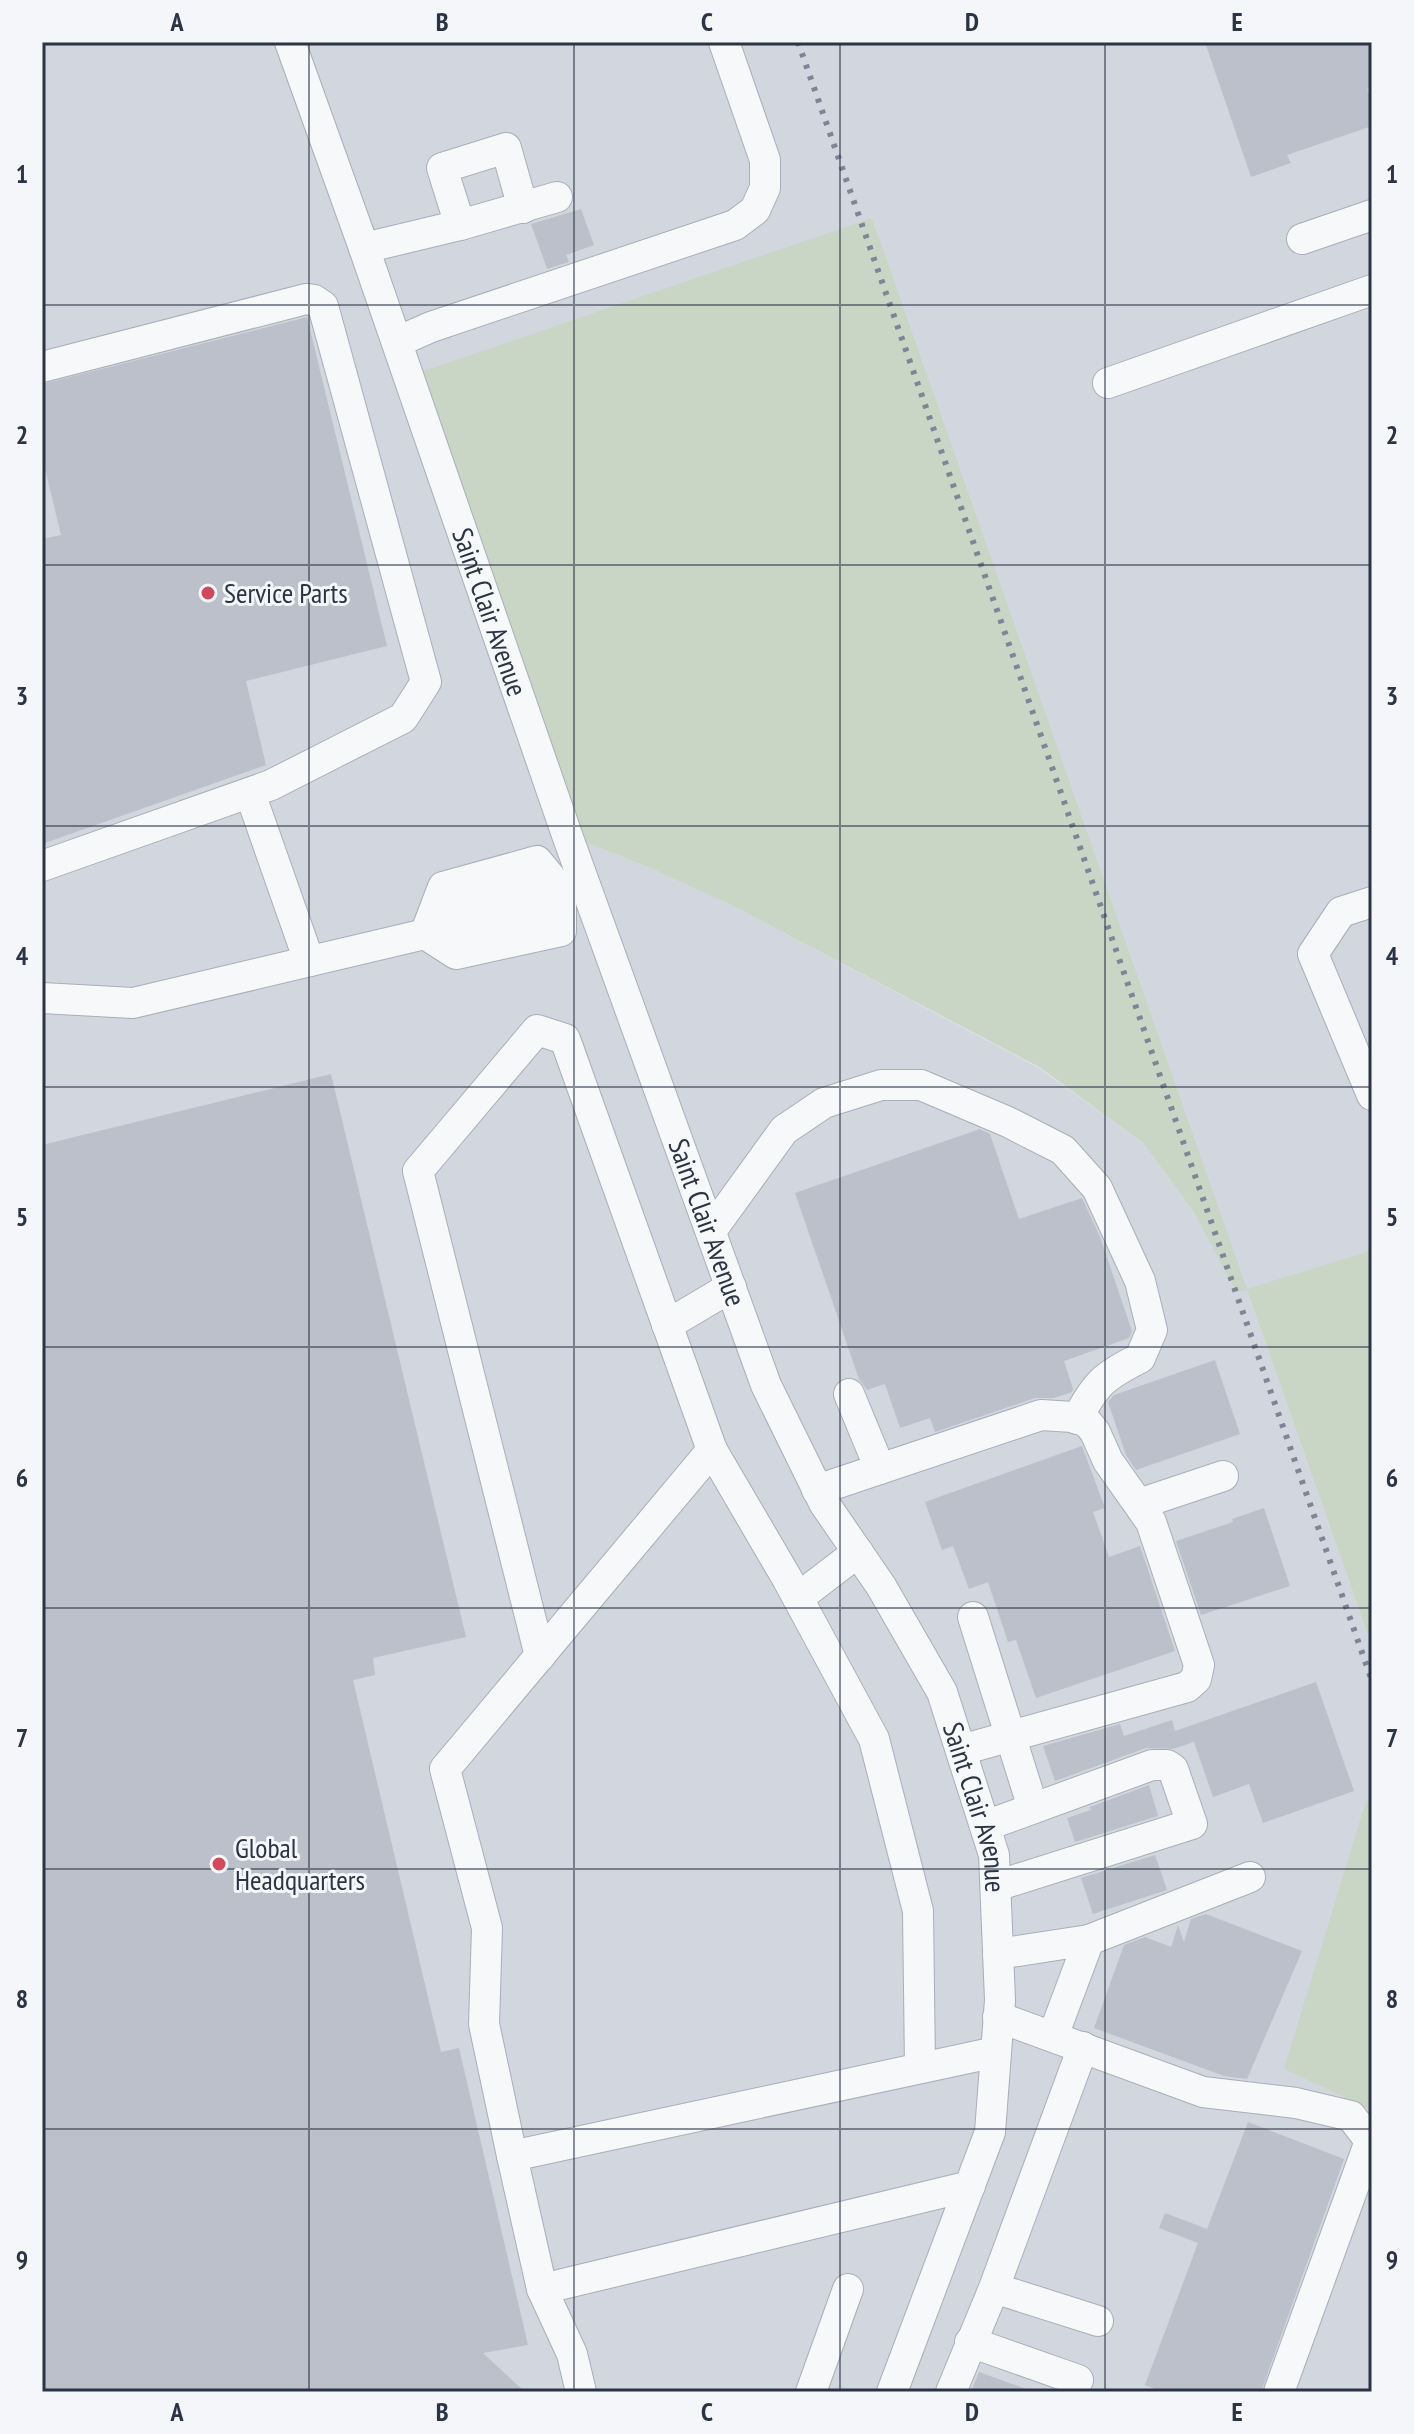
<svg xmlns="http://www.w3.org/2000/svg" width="1414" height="2434" font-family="'PT Sans Narrow',sans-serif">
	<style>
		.built { fill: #d2d6de; fill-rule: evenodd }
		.green { fill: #c9d6c5 }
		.building { fill: #bbc0ca }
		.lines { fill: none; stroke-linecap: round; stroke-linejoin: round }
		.minor-casing { stroke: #a9aeb7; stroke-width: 32 }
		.minor { stroke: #f7f8fa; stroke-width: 30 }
		.rail { stroke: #7d8696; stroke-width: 6; stroke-dasharray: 4 8; stroke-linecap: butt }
		.grid { fill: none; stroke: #2b3445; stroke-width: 2; stroke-opacity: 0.55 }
		.poi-dot { fill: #d1495b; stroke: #f4f6f9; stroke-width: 3 }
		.labels { text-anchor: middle; stroke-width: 6; stroke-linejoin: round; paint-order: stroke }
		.poi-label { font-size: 28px; fill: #2b3445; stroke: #f4f6f9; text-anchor: start }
		.street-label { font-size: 28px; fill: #2b3445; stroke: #f4f6f9 }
		.neatline { fill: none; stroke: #2b3445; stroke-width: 3 }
		.grid-label { font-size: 26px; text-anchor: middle; font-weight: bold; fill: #2b3445 }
	</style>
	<rect width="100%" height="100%" fill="#e4e7ec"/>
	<!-- built -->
	<path class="built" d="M 42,42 L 1372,42 L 1372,1250 L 1247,1290 L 1372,1647 L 1372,2392 L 42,2392 ZM 872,218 L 1236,1292 L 1193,1211 L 1143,1143 L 1039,1068 L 737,908 L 650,868 L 567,835 Z"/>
	<!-- green -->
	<g class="green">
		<path d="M 872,218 L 1247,1289 L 1372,1250 L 1372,1647 L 1247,1290 L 1236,1292 L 1193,1211 L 1143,1143 L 1039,1067 L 737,908 L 650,868 L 567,835 L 409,376 Z"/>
		<path d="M 1372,1799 L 1372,2110 L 1284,2069 L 1366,1801 Z"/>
	</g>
	<!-- building -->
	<g class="building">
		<path d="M 1205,42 L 1372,42 L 1372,87 L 1367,89 L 1372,102 L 1372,126 L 1287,155 L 1291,163 L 1251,177 Z"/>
		<path d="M 581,209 L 594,245 L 566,255 L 569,262 L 547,269 L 531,224 Z"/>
		<path d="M 307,317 L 387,646 L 246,681 L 266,765 L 42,844 L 42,539 L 61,535 L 42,456 L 42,384 Z"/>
		<path d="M 331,1074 L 466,1637 L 373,1658 L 375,1675 L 353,1680 L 441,2052 L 459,2048 L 528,2345 L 483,2353 L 525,2392 L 42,2392 L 42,1145 Z"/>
		<path d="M 980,1129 L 990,1134 L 1019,1219 L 1082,1198 L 1100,1237 L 1132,1331 L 1129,1338 L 1064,1361 L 1073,1389 L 1072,1392 L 1054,1398 L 1035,1398 L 935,1432 L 930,1418 L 900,1428 L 885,1384 L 867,1390 L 859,1379 L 795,1193 Z"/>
		<path d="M 1215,1360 L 1240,1434 L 1136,1470 L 1126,1455 L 1108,1402 L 1114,1395 Z"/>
		<path d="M 1082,1446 L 1105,1508 L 1093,1512 L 1109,1557 L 1140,1546 L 1175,1651 L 1036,1698 L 1016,1640 L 1008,1642 L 988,1582 L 969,1589 L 953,1546 L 942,1550 L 925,1502 Z"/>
		<path d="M 1264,1508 L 1290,1586 L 1201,1615 L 1176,1541 L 1233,1522 L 1232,1519 Z"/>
		<path d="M 1316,1682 L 1354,1791 L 1263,1823 L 1249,1784 L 1213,1797 L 1194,1742 L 1173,1749 L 1146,1748 L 1055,1781 L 1043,1746 L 1120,1724 L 1124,1736 L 1172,1720 L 1175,1731 Z"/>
		<path d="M 1149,1785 L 1158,1816 L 1075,1842 L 1067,1818 L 1091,1810 L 1090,1807 Z"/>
		<path d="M 1155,1855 L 1167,1890 L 1093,1914 L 1081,1878 Z"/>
		<path d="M 1206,1914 L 1302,1951 L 1247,2079 L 1224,2076 L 1094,2028 L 1124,1945 L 1145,1937 L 1171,1947 L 1178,1925 L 1184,1942 L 1191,1919 Z"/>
		<path d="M 1248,2122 L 1344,2159 L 1261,2392 L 1152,2392 L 1153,2388 L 1145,2385 L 1198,2243 L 1159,2228 L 1165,2213 L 1207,2229 Z"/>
		<path d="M 979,2372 L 1029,2390 L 1029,2392 L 971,2392 Z"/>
	</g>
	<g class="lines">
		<!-- minor casing -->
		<g class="minor-casing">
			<g id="minor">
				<path id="s1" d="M 290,42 L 364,248 L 567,835 L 766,1385 L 824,1503 L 881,1586 L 942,1692 L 994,1855 L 1000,2000 L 990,2132 L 892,2392"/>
				<path d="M 460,225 L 442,168 L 506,148 L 523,208"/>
				<path d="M 1302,239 L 1372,215"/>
				<path d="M 364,248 L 460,225 L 557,197"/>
				<path d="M 397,342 L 431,327 L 735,225 L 755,210 L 765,188 L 765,160 L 724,42"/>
				<path d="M 42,367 L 306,299 L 314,300 L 323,306 L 426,682 L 403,718 L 271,785 L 42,866"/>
				<path d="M 1108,383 L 1372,290"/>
				<path d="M 250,793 L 309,961"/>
				<path d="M 537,861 L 561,890 L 561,931 L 456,954 L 425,934 L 443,887 Z"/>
				<path d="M 1372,902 L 1341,912 L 1313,954 L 1372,1095"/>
				<path d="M 429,929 L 448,908 L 545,884 L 561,890 L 571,887"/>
				<path d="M 42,998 L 133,1003 L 425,934 L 452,931 L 552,906 L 561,890"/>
				<path d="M 711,1231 L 784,1130 L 824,1103 L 881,1085 L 921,1085 L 1008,1122 L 1063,1150 L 1097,1188 L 1140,1281 L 1152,1330 L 1140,1358 C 1104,1376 1096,1383 1077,1419"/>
				<path d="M 667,1325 L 731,1287"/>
				<path d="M 849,1394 L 880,1469"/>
				<path d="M 817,1490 L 1041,1415 L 1073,1417 L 1087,1422 L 1095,1432 L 1108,1461 L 1151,1522 L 1199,1665 L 1196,1679 L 1187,1687 L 961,1750"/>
				<path d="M 1139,1504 L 1223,1476"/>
				<path d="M 798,1598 L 858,1552"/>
				<path d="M 973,1617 L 1033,1808"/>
				<path d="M 540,1656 L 418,1171 L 537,1030 L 565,1039 L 712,1450 L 788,1580 L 874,1739 L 918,1911 L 920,2068"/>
				<path d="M 985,1826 L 1152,1765 L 1167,1765 L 1173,1769 L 1192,1824 L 996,1886"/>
				<path d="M 1089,1940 L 1250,1877"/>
				<path d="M 998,1954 L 1089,1940 L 1053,2036"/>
				<path d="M 998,2017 L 1203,2092 L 1296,2103 L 1351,2116 L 1370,2141 L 1279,2392"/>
				<path d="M 512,2156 L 484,2024 L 487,1928 L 445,1769 L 712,1450"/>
				<path d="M 970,2186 L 542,2289 L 512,2156 L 996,2052"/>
				<path d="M 994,2288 L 1098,2321"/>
				<path d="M 542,2289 L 572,2354 L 581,2392"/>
				<path d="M 970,2342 L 1078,2380"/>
				<path d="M 811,2392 L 848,2289"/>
				<path d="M 951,2392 L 994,2288 L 1083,2047"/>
			</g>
		</g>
		<!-- minor -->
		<use href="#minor" class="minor"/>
		<!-- rail -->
		<path class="rail" d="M 798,42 L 1372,1681"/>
	</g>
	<!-- grid -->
	<path class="grid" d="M 309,42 L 309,2392M 574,42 L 574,2392M 840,42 L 840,2392M 1105,42 L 1105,2392M 42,305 L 1372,305M 42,565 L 1372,565M 42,826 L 1372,826M 42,1087 L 1372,1087M 42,1347 L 1372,1347M 42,1608 L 1372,1608M 42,1869 L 1372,1869M 42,2129 L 1372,2129"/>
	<!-- markers -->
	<g class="poi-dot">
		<circle cx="208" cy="593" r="8"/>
		<circle cx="219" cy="1864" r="8"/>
	</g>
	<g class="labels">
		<!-- poi labels -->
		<g class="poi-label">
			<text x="224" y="603">Service Parts</text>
			<text x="235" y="1858">Global<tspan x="235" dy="32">Headquarters</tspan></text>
		</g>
		<!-- street labels -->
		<g class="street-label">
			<text dy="10" stroke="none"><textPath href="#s1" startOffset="604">Saint Clair Avenue</textPath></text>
			<text dy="10" stroke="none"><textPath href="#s1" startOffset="1252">Saint Clair Avenue</textPath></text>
			<text dy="10" stroke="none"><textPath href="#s1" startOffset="1900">Saint Clair Avenue</textPath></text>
		</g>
	</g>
	<!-- border -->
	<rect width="1414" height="2434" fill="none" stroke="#f4f6f9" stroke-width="88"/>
	<rect x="44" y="44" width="1326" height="2346" class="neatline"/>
	<g class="grid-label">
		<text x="177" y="31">A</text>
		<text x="442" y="31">B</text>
		<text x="707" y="31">C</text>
		<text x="972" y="31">D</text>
		<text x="1237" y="31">E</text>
		<text x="22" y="183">1</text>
		<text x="1392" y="183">1</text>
		<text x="22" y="444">2</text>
		<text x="1392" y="444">2</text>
		<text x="22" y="705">3</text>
		<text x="1392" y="705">3</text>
		<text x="22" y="965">4</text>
		<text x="1392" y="965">4</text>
		<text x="22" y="1226">5</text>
		<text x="1392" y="1226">5</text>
		<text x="22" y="1487">6</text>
		<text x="1392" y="1487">6</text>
		<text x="22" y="1747">7</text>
		<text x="1392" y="1747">7</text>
		<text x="22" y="2008">8</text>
		<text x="1392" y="2008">8</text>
		<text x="22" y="2269">9</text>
		<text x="1392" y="2269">9</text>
		<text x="177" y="2421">A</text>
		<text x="442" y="2421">B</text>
		<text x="707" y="2421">C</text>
		<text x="972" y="2421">D</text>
		<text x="1237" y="2421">E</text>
	</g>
</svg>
